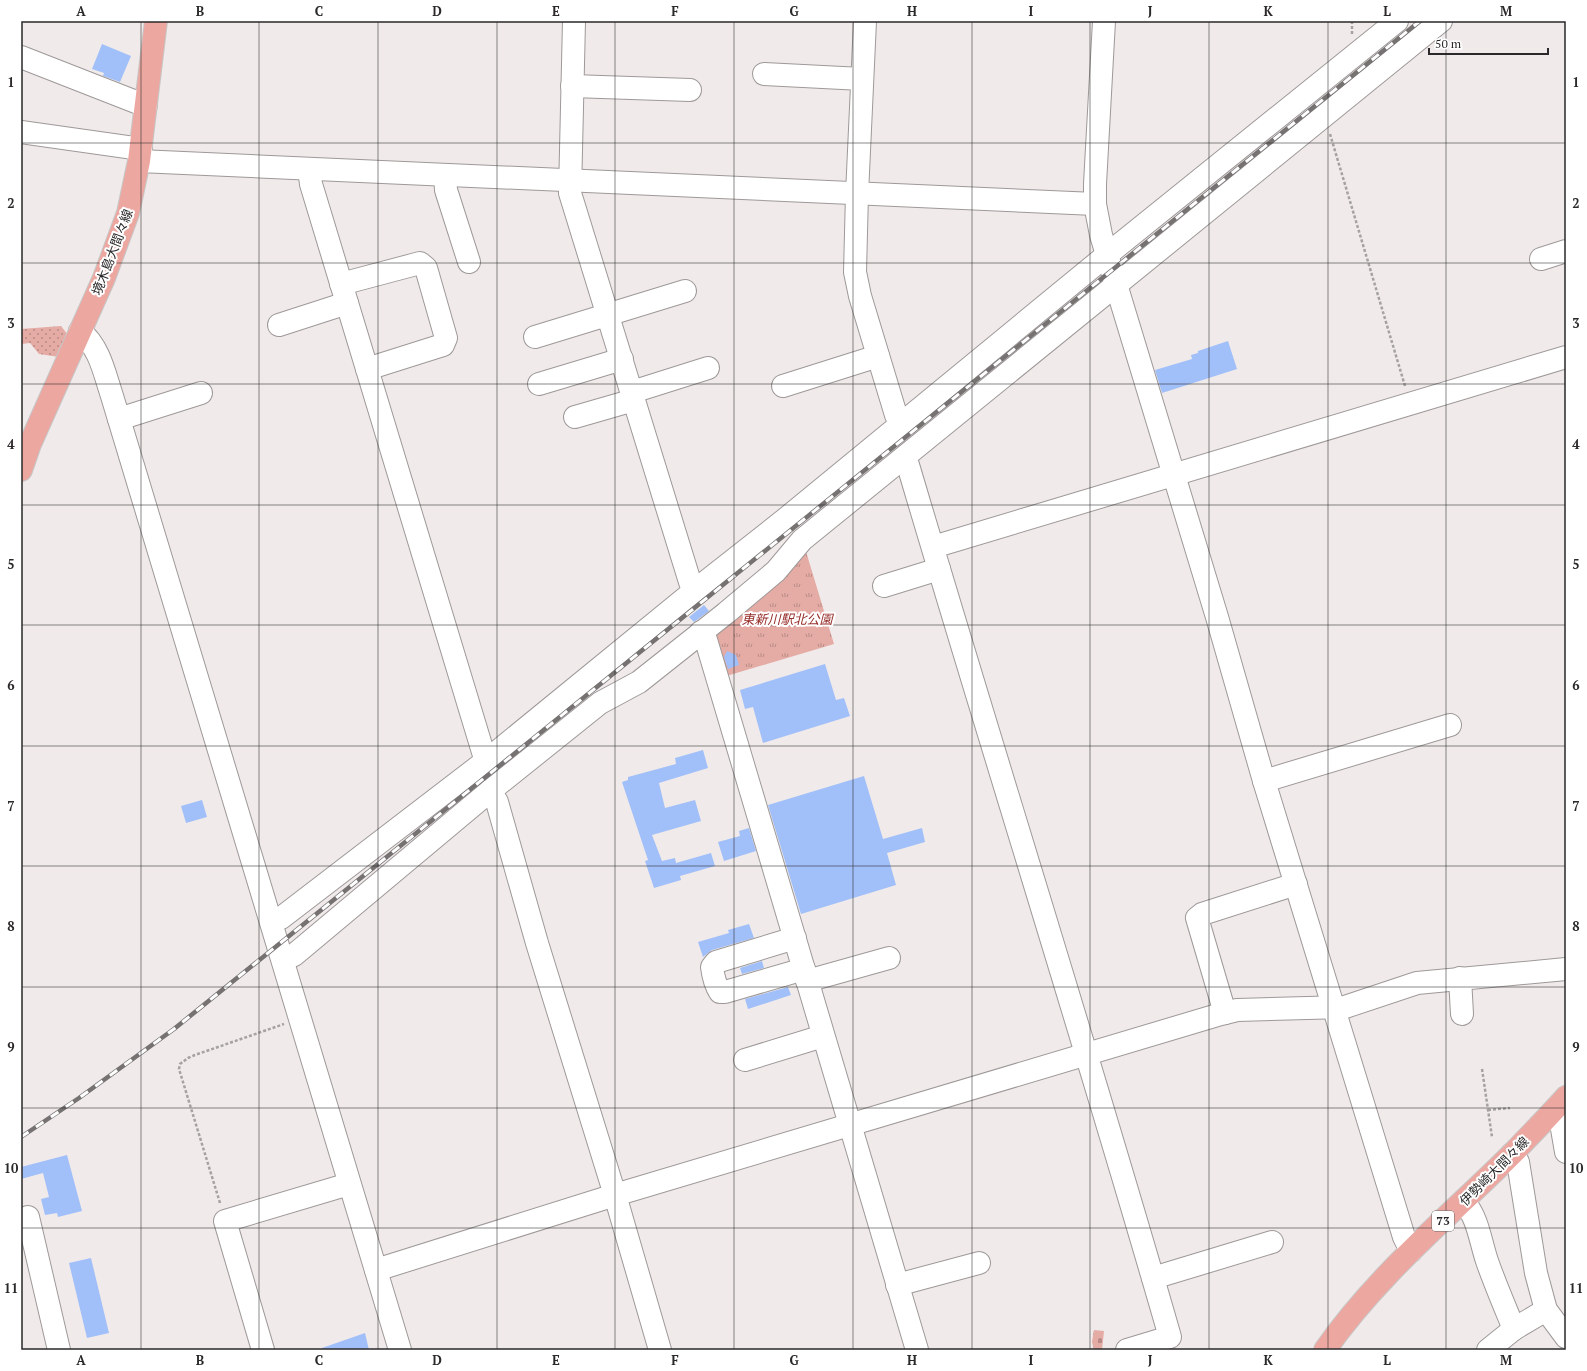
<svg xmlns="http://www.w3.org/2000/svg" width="1587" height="1371" font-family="'PT Serif','Noto Sans JP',serif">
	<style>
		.grass { fill: url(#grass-dots) }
		.cemetery { fill: url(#cemetery-stones) }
		.park { fill: url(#park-tufts) }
		.building { fill: #a1bff9 }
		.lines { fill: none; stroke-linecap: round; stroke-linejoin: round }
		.minor-casing { stroke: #9e9998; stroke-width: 24 }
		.major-casing { stroke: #c8c7c7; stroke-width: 24 }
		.path { stroke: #a6a2a2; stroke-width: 2.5; stroke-dasharray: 3 2; stroke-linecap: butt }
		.minor { stroke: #fff; stroke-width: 22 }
		.major { stroke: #eca7a1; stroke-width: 22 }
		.rail-casing { stroke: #767272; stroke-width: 4.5 }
		.rail { stroke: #fff; stroke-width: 3; stroke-dasharray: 9; stroke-linecap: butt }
		.grid { fill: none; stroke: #2a2828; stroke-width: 1; stroke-opacity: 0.55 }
		.labels { text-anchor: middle; stroke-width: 4; stroke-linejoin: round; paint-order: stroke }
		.shield { fill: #fff; stroke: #6a6868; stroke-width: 1 }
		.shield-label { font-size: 12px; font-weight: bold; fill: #2a2828 }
		.street-label { font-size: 13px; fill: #2a2828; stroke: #fff }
		.park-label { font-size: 13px; font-style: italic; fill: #962c29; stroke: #fff }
		.neatline { fill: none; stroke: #2a2828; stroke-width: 1.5 }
		.grid-label { font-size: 13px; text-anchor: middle; font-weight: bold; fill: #2a2828 }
	</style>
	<defs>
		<pattern id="grass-dots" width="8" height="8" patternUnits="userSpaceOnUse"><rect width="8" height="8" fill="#e5aba5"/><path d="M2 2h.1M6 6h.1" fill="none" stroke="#ba8b86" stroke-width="1.8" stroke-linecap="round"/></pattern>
		<pattern id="cemetery-stones" width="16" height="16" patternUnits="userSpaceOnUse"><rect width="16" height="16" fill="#e5aba5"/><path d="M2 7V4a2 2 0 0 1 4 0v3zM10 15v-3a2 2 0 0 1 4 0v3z" fill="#ba8b86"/></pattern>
		<pattern id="park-tufts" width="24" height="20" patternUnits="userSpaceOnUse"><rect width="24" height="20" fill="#e5aba5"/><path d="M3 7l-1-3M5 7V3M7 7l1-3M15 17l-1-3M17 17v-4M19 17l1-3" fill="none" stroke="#ba8b86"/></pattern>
	</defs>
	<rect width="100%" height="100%" fill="#f0ebea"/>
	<!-- grass -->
	<path class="grass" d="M 61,326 L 68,335 L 59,357 L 39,354 L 30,343 L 21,344 L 21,329 Z"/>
	<!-- cemetery -->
	<path class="cemetery" d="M 1094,1330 L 1104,1331 L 1102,1350 L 1094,1350 L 1092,1342 Z"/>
	<!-- park -->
	<path class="park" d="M 804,545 L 834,644 L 723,677 L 715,639 L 716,629 Z"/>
	<!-- building -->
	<g class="building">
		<path d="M 102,44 L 131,56 L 120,82 L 103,76 L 104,73 L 92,69 Z"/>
		<path d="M 1228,341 L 1237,369 L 1162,393 L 1155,370 L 1192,359 L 1191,355 L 1198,353 L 1198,351 Z"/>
		<path d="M 704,605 L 709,611 L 694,622 L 689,617 Z"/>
		<path d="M 727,651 L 736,655 L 739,665 L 728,669 L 724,657 Z"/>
		<path d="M 825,664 L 836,700 L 844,698 L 850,716 L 763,743 L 753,707 L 745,709 L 740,690 Z"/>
		<path d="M 703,750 L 708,768 L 659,783 L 665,808 L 695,800 L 701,821 L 652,835 L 662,861 L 675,858 L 676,863 L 711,853 L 715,866 L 680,876 L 681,880 L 654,888 L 645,861 L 648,860 L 622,782 L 628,780 L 628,777 L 676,764 L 675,758 Z"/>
		<path d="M 864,776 L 883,839 L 922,828 L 925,842 L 887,853 L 896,885 L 801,914 L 768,805 Z"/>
		<path d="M 202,800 L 207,817 L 186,823 L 181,806 Z"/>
		<path d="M 749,828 L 756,851 L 724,861 L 718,842 L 740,836 L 739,831 Z"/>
		<path d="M 749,924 L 754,938 L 712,950 L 703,957 L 698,942 L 729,933 L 728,930 Z"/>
		<path d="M 762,961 L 764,968 L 742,974 L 740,968 Z"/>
		<path d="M 788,987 L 791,995 L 748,1009 L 745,999 Z"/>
		<path d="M 67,1155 L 82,1211 L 58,1217 L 57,1213 L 45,1215 L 41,1199 L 49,1197 L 43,1173 L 21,1179 L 21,1167 Z"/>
		<path d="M 91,1258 L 109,1333 L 87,1338 L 69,1263 Z"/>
		<path d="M 365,1333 L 369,1350 L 322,1350 L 322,1348 Z"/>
	</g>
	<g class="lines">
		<!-- minor casing -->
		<g class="minor-casing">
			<g id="minor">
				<path d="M 574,21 L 570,193 L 690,582 L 694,591"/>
				<path d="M 865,21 L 857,194 L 855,272 L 860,296 L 896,415 L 900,424"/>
				<path d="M 1104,21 L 1095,184 L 1095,204 L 1101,235 L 1217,617 L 1264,781 L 1404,1237 L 1411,1251"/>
				<path d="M 21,57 L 136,102 L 146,105"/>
				<path d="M 764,74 L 862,79"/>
				<path d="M 572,86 L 690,90"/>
				<path d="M 21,132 L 141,149"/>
				<path d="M 139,161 L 1095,204"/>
				<path d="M 309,169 L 311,184 L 483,752 L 487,760"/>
				<path d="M 445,175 L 446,190 L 469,262"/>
				<path d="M 1541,259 L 1566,251"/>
				<path d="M 341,284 L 420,263 L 426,268 L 446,338 L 443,345 L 367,369"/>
				<path d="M 279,325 L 347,303"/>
				<path d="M 80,331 C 100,348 104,372 112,396 C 209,714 305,1032 400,1350"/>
				<path d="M 535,337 L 685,291"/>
				<path d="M 539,384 L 622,359"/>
				<path d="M 783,386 L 878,356"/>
				<path d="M 632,392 L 708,368"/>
				<path d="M 575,417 L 634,400"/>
				<path d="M 119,419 L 201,393"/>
				<path d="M 904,458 L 908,465 C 994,756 1086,1045 1170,1337 L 1127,1350"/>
				<path d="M 933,547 L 1566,357"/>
				<path d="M 884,586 L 939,569"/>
				<path d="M 701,632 L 706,640 L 917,1350"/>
				<path d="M 1264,781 L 1450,725"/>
				<path d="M 490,791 L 497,802 L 537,943 L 615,1195 L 660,1350"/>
				<path d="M 272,922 L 281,918 L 487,760 L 694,591 L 783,521 L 1119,245 L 1397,21"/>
				<path d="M 795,938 L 716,962 L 712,967 C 713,975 716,986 720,992 L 725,992 L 804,969"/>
				<path d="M 284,960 L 294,955 L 490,791 L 600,703 L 639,682 L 726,613 L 776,571 L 802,540 L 1441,21"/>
				<path d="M 1460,978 L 1462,1014"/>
				<path d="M 807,981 L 889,958"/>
				<path d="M 1225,1013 L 1197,918 L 1202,914 L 1296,884"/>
				<path d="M 745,1060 L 823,1036"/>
				<path d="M 1553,1112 L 1561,1123 L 1566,1152"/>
				<path d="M 1512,1154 L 1518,1162 L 1536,1273 L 1546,1310 L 1566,1337"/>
				<path d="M 1464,1202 C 1478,1218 1480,1240 1487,1261 C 1495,1284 1505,1307 1514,1329 L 1546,1310"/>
				<path d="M 28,1217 L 59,1350"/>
				<path d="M 376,1270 L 615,1195 L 1221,1014 L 1237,1010 L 1345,1007 L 1417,983 L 1566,969"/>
				<path d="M 1153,1278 L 1272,1242"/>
				<path d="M 897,1285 L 979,1263"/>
				<path d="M 263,1350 L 225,1221 L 349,1184"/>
				<path d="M 1488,1350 L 1514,1329"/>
			</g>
		</g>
		<!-- major casing -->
		<g class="major-casing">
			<g id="major">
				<path d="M 21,470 L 30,444 L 104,278 L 128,213 L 139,161 L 156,21"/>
				<path d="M 1325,1350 C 1378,1274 1451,1215 1516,1150 C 1533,1132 1550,1115 1566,1097"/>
			</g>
		</g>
		<!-- path -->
		<g class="path">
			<path d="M 1352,34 L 1352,21"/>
			<path d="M 1330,134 L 1405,386"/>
			<path d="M 1482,1069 L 1492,1137"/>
			<path d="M 1488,1110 L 1510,1108"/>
			<path d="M 220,1203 L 179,1069 L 180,1064 L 188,1058 L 195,1055 L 284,1024"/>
		</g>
		<!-- minor -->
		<use href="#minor" class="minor"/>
		<!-- major -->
		<use href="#major" class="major"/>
		<!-- rail casing -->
		<g class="rail-casing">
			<path id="rail" d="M 21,1137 L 79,1098 L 174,1029 L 1420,21"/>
		</g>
		<!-- rail -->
		<use href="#rail" class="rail"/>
	</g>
	<!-- grid -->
	<path class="grid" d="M 141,21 L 141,1350M 259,21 L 259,1350M 378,21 L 378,1350M 497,21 L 497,1350M 615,21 L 615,1350M 734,21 L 734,1350M 853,21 L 853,1350M 972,21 L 972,1350M 1090,21 L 1090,1350M 1209,21 L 1209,1350M 1328,21 L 1328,1350M 1446,21 L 1446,1350M 21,143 L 1566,143M 21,263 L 1566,263M 21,384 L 1566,384M 21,505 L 1566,505M 21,625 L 1566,625M 21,746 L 1566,746M 21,866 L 1566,866M 21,987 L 1566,987M 21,1108 L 1566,1108M 21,1228 L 1566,1228"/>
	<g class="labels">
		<!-- shield labels -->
		<rect class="shield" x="1432" y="1211" width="22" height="20" rx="3"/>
		<g class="shield-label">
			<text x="1443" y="1225">73</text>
		</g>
		<!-- street labels -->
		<g class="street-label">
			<text transform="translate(112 252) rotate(-69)" y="5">境木島大間々線</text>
			<text transform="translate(1494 1171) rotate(-45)" y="5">伊勢崎大間々線</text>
		</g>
		<!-- park labels -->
		<g class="park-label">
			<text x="787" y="624">東新川駅北公園</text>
		</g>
	</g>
	<!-- border -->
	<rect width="1587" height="1371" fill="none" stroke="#ffffff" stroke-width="44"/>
	<!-- scale -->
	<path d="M1429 48v6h119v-6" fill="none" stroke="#2a2828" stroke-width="2"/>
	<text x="1435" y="48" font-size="12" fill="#2a2828" stroke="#ffffff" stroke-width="3" paint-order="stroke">50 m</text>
	<rect x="22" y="22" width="1543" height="1327" class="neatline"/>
	<g class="grid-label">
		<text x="81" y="16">A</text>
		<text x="200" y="16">B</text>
		<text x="319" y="16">C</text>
		<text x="437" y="16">D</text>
		<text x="556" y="16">E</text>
		<text x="675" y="16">F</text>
		<text x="794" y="16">G</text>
		<text x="912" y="16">H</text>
		<text x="1031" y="16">I</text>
		<text x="1150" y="16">J</text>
		<text x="1268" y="16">K</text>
		<text x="1387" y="16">L</text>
		<text x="1506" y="16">M</text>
		<text x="11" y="87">1</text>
		<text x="1576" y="87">1</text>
		<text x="11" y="208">2</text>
		<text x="1576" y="208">2</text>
		<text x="11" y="328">3</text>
		<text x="1576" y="328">3</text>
		<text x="11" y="449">4</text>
		<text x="1576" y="449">4</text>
		<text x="11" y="569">5</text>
		<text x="1576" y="569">5</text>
		<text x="11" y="690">6</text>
		<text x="1576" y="690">6</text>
		<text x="11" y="811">7</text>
		<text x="1576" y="811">7</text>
		<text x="11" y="931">8</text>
		<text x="1576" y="931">8</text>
		<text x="11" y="1052">9</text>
		<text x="1576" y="1052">9</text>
		<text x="11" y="1173">10</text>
		<text x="1576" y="1173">10</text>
		<text x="11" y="1293">11</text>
		<text x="1576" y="1293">11</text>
		<text x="81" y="1365">A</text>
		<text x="200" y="1365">B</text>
		<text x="319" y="1365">C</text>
		<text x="437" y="1365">D</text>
		<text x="556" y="1365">E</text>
		<text x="675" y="1365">F</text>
		<text x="794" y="1365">G</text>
		<text x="912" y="1365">H</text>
		<text x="1031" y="1365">I</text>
		<text x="1150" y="1365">J</text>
		<text x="1268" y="1365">K</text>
		<text x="1387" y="1365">L</text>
		<text x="1506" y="1365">M</text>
	</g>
</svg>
